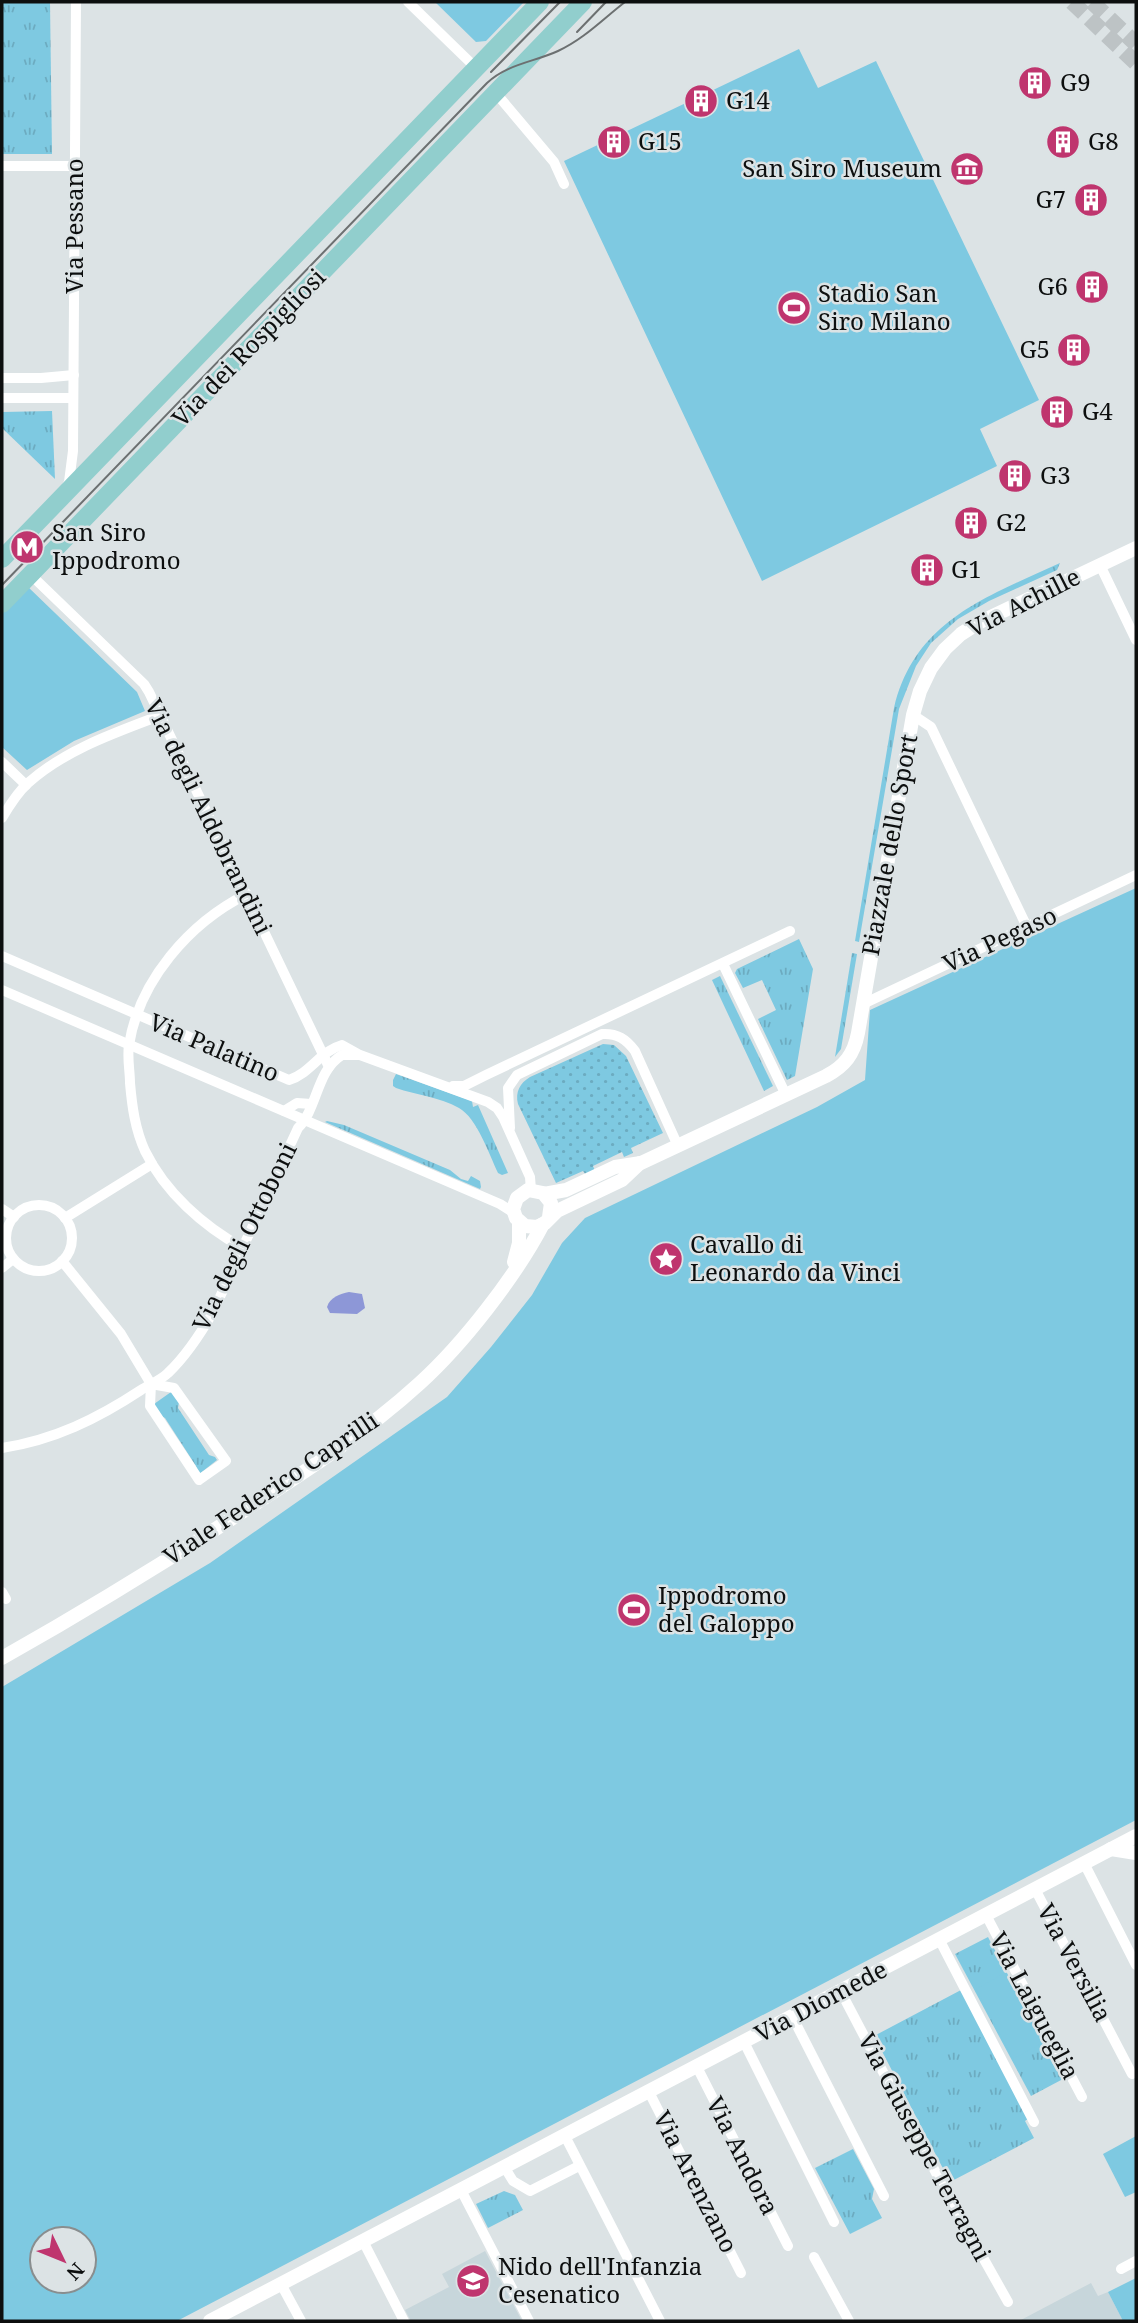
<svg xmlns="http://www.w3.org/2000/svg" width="1138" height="2323" font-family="'Noto Serif',serif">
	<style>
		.built { fill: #c7d6db }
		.grass { fill: url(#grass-tufts) }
		.park { fill: #7ec9e1; fill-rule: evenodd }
		.garden { fill: url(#garden-dots) }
		.water { fill: #8d97d7 }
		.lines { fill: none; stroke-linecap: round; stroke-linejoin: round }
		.secondary-tunnel { stroke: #bdc3c5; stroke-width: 16; stroke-dasharray: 16 8; stroke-linecap: butt }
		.minor { stroke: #fff; stroke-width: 10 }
		.tertiary { stroke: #fff; stroke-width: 14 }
		.primary { stroke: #91cecd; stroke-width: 18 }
		.tram { stroke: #6c7071; stroke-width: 2 }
		.labels { text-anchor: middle; stroke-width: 5; stroke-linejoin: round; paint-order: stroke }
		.poi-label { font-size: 24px; fill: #0d0f0f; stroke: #dce3e5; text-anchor: start }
		.street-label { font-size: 24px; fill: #0d0f0f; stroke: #dce3e5 }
	</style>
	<defs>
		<pattern id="grass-tufts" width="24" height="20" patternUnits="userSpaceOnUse" patternTransform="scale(1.75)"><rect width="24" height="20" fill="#7ec9e1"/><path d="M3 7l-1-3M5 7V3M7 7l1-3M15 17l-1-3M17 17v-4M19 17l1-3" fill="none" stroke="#6cabc0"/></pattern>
		<pattern id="garden-dots" width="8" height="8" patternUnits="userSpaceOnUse" patternTransform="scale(1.75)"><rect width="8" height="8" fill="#7ec9e1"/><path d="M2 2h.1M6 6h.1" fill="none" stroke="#6cabc0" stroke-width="1.8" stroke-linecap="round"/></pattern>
	</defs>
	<rect width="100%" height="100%" fill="#dce3e5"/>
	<!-- built -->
	<g class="built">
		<path d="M 485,2251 L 522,2321 L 411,2321 L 405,2310 L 449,2287 L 442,2274 Z"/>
		<path d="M 1091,2283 L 1098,2296 L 1108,2292 L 1123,2321 L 1019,2321 Z"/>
	</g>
	<!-- grass -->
	<g class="grass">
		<path d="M 2,2 L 50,3 L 52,154 L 2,154 Z"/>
		<path d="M 52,411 L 55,479 L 2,428 L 2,412 Z"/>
		<path d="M 1060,563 L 1057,570 L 989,601 L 958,619 L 931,643 L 916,666 L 899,709 L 859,942 L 855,941 L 894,708 C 915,620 987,597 1060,563 Z"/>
		<path d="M 799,939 L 813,969 L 795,1076 L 787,1080 L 758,1019 L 776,1010 L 762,980 L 743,988 L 735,973 L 737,969 Z"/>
		<path d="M 852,953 L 857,954 L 841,1049 L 835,1057 Z"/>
		<path d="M 720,976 L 773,1086 L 764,1091 L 712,980 Z"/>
		<path d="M 396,1074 L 472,1101 L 473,1107 L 478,1105 L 508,1173 L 502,1175 L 498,1173 C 489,1154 477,1118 459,1108 C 440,1097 416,1095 396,1088 L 393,1086 L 393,1080 Z"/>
		<path d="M 327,1121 L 344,1125 L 450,1170 L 461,1179 L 468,1181 L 471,1176 L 480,1181 L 481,1187 L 480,1189 L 325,1122 Z"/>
		<path d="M 171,1392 L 179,1402 L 178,1408 L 209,1455 L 215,1457 L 217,1460 L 198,1475 L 196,1466 L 165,1418 L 159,1415 L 154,1404 Z"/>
		<path d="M 988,1937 L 1063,2079 L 1031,2096 L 955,1954 Z"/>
		<path d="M 961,1990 L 1029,2118 L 1025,2121 L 1034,2138 L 950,2182 L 874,2036 Z"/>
		<path d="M 853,2149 L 874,2189 L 872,2199 L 882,2218 L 850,2234 L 815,2168 Z"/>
		<path d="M 504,2191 L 515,2195 L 523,2210 L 488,2228 L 476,2204 Z"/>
	</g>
	<!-- park -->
	<g class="park">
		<path d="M 435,2 L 434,2 L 524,2 L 486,41 L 476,42 Z"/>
		<path d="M 799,49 L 818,88 L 876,61 L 1039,400 L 980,429 L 997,466 L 762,581 L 564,161 Z"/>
		<path d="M 27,586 L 137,692 L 145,711 L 74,741 L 27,770 L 2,747 L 2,612 Z"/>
		<path d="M 1136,888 L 1136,1820 L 177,2321 L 2,2321 L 2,1687 L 210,1563 L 447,1397 L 491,1347 L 532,1295 L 562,1243 L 585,1218 L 817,1107 L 865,1080 L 870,1010 ZM 42,2239 L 84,2239 L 84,2281 L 42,2281 Z"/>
		<path d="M 1005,1973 L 1042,2043 L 1013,2059 L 976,1989 Z"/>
		<path d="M 1136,2136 L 1136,2192 L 1125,2197 L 1103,2154 Z"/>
		<path d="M 1136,2278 L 1136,2321 L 1123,2321 L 1108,2292 Z"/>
	</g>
	<!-- garden -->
	<path class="garden" d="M 603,1044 L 614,1045 L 626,1056 L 663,1133 L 631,1148 L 633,1153 L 624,1157 L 622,1152 L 593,1166 L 595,1171 L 586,1175 L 583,1171 L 556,1183 L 518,1104 C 515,1092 520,1083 530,1077 Z"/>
	<!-- water -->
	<path class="water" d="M 349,1292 L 362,1294 L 365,1308 L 357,1314 L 330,1313 L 327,1307 C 330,1297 340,1294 349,1292 Z"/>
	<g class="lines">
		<!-- secondary-tunnel -->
		<g class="secondary-tunnel">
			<path d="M 1072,2 L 1136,63"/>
			<path d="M 1092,2 L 1136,44"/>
		</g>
		<!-- minor -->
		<g class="minor">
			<path d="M 408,2 L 476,68"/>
			<path d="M 495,92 L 554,162 L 564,184"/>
			<path d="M 2,166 L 76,166"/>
			<path d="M 2,378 L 41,378 L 74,375"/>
			<path d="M 2,398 L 73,398"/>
			<path d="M 66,488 L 69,482 L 73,451 L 76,2"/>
			<path d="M 1100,565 L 1136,640"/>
			<path d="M 30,574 L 144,684 L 149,692 L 329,1067"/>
			<path d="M 913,715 L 931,727 L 1027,927"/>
			<path d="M 2,762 L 26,785"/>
			<path d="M 2,818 C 9,806 18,792 28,783 C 65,750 114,733 159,716"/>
			<path d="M 2,956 L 289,1080 C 311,1073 320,1051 342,1045 L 360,1055 L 488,1102 L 497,1108 L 503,1117 L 530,1177 L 531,1190"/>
			<path d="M 723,964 L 786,1095"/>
			<path d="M 2,990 L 500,1204 L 514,1213"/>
			<path d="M 863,1004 L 1136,875"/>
			<path d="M 453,1086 L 464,1086 L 486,1075 L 790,931"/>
			<path d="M 284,1111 L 297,1103 L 311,1104"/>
			<path d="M 510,1128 L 508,1088 L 517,1075 L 602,1034 C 617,1033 626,1039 635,1051 L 678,1146"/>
			<circle cx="39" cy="1238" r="33"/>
			<path d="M 2,1209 L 14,1217"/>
			<path d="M 65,1218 L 152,1164"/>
			<path d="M 243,1248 C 203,1226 165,1192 145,1151 C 135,1129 132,1106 130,1083 C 130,1071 127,1058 129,1045 C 139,981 189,923 247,894"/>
			<path d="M 62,1261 L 121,1334 L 151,1384 L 150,1406 L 199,1480 L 226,1461 L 174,1388 L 151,1384"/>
			<path d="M 2,1268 L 13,1259"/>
			<path d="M 2,1448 C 54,1440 97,1419 141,1390 C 149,1385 161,1380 168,1373 C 186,1356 201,1333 213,1312 L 298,1128 C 318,1108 316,1071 342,1055 L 359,1055"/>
			<path d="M 2,1592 L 6,1599"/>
			<path d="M 1084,1863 L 1136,1965"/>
			<path d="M 1035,1889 L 1132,2074"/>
			<path d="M 986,1915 L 1082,2097"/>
			<path d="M 939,1939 L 1034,2122"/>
			<path d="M 841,1992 L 945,2190 L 1008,2302"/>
			<path d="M 792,2016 L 884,2196"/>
			<path d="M 744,2042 L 834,2222"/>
			<path d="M 697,2067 L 788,2246"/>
			<path d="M 649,2092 L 741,2273"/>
			<path d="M 565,2136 L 660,2321"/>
			<path d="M 505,2168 L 513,2181 L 530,2191 L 579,2166"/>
			<path d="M 461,2190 L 529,2321"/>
			<path d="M 363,2241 L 404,2321"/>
			<path d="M 814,2257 L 849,2321"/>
			<path d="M 1121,2269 L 1136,2261"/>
			<path d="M 281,2284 L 301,2321"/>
		</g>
		<!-- tertiary -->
		<g class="tertiary">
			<path d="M 544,1194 L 566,1190 L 615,1167 L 641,1163 L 826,1076 C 845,1066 854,1054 858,1033 L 913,715 L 920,691 L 931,668 L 945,649 L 961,634 L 978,623 L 1136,548"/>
			<path d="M 549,1217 L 551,1203 L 543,1193 L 528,1190 L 517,1198 L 513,1209 L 516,1218 L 525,1226 L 537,1227 L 545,1223 L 557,1211 L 622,1180 L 640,1163"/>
			<path d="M 514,1262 L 519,1243 L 519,1222"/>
			<path d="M 2,1658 C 78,1615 152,1570 225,1523 C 292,1480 361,1437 420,1383 C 463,1344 516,1276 543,1224"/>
			<path d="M 1111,1849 L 1136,1853"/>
			<path d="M 210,2321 L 1136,1836"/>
		</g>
		<!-- primary -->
		<g class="primary">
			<path d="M 2,559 L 540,2"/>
			<path d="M 2,604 L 583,2"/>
		</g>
		<!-- tram -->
		<g class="tram">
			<path d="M 577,32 L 606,2"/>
			<path d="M 491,72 L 560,2"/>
			<path d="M 2,585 L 487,83 C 507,64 534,62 558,51 C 584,39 603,19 625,2"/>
		</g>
	</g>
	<!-- icons -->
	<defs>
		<g id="building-disc" transform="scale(1.75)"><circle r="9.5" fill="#bf356e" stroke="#dce3e5"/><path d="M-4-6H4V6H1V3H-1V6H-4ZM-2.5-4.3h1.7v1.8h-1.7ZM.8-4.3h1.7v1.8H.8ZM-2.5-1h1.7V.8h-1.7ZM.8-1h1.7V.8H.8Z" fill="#fff"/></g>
		<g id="museum-disc" transform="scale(1.75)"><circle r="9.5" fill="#bf356e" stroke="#dce3e5"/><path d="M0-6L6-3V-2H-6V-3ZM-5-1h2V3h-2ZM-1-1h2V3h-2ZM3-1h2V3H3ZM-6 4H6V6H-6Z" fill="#fff"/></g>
		<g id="stadium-disc" transform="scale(1.75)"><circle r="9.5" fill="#bf356e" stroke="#dce3e5"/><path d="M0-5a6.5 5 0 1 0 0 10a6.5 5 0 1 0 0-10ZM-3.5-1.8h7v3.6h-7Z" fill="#fff"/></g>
		<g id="metro-disc" transform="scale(1.75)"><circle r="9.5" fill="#bf356e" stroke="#dce3e5"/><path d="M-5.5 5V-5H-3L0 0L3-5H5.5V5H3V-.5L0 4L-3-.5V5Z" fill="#fff"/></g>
		<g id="sight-disc" transform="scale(1.75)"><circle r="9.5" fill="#bf356e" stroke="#dce3e5"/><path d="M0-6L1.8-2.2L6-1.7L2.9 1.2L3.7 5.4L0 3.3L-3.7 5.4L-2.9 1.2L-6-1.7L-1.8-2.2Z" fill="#fff"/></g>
		<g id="school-disc" transform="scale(1.75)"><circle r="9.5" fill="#bf356e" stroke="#dce3e5"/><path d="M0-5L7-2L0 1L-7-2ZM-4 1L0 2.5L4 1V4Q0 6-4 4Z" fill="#fff"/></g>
	</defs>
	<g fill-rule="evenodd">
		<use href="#building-disc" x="1035" y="83"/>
		<use href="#building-disc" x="701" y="101"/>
		<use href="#building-disc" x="614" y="142"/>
		<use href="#building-disc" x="1063" y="142"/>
		<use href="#museum-disc" x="967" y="169"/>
		<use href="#building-disc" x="1091" y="200"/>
		<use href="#building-disc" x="1092" y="287"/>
		<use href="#stadium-disc" x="794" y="308"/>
		<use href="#building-disc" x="1074" y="350"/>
		<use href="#building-disc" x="1057" y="412"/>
		<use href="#building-disc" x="1015" y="476"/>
		<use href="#building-disc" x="971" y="523"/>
		<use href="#metro-disc" x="27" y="547"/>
		<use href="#building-disc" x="927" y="570"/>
		<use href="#sight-disc" x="666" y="1259"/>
		<use href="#stadium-disc" x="634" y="1610"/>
		<use href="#school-disc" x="473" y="2281"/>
	</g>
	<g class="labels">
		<!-- poi labels -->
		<g class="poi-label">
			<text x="1060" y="91">G9</text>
			<text x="726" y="109">G14</text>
			<text x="638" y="150">G15</text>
			<text x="1088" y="150">G8</text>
			<text x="942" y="177" text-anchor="end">San Siro Museum</text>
			<text x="1066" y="208" text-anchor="end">G7</text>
			<text x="1068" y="295" text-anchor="end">G6</text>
			<text x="818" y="302">Stadio San<tspan x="818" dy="28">Siro Milano</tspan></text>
			<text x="1050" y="358" text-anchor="end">G5</text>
			<text x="1082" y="420">G4</text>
			<text x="1040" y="484">G3</text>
			<text x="996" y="531">G2</text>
			<text x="52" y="541">San Siro<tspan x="52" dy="28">Ippodromo</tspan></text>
			<text x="951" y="578">G1</text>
			<text x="690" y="1253">Cavallo di<tspan x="690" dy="28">Leonardo da Vinci</tspan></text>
			<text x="658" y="1604">Ippodromo<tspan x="658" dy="28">del Galoppo</tspan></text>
			<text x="498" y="2275">Nido dell'Infanzia<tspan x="498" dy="28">Cesenatico</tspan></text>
		</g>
		<!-- street labels -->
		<g class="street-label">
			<text transform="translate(75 226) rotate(-90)" y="8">Via Pessano</text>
			<text transform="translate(249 348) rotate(-46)" y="8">Via dei Rospigliosi</text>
			<text transform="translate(1024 603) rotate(-27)" y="8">Via Achille</text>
			<text transform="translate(208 817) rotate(64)" y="8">Via degli Aldobrandini</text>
			<text transform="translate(890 845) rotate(-80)" y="8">Piazzale dello Sport</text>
			<text transform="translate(1000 940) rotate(-25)" y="8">Via Pegaso</text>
			<text transform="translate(214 1048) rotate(23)" y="8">Via Palatino</text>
			<text transform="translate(245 1237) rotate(-64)" y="8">Via degli Ottoboni</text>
			<text transform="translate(271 1489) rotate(-34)" y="8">Viale Federico Caprilli</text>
			<text transform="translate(1074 1963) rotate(62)" y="8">Via Versilia</text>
			<text transform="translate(821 2002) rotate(-28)" y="8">Via Diomede</text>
			<text transform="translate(1034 2006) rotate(62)" y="8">Via Laigueglia</text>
			<text transform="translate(924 2147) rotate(62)" y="8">Via Giuseppe Terragni</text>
			<text transform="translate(742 2156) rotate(63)" y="8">Via Andora</text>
			<text transform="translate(695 2182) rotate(63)" y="8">Via Arenzano</text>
		</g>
	</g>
	<!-- border -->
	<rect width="1138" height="2323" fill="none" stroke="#0d0f0f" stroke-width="7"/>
	<!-- north arrow -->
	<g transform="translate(63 2260) rotate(133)"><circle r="33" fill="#dce3e5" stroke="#898e8f" stroke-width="2"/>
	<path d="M0-5L12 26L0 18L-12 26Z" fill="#bf356e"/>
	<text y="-10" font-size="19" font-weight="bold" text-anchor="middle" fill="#0d0f0f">N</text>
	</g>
</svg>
